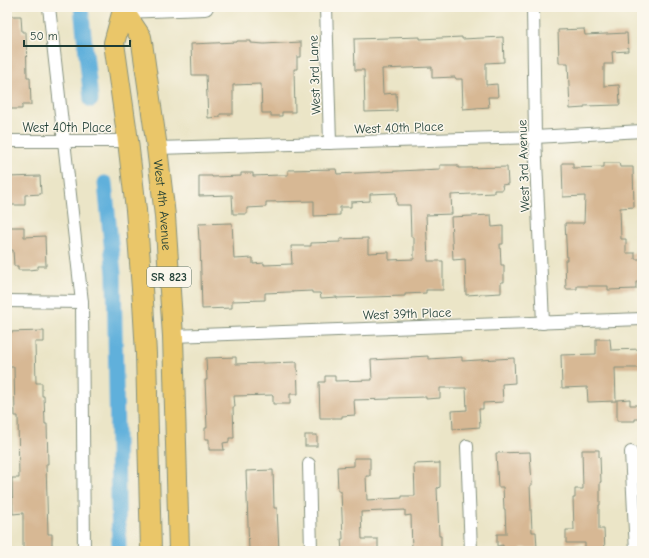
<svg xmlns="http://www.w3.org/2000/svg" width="649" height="558" font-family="'Comic Neue',sans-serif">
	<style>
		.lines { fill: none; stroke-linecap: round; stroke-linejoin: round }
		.canal { stroke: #61b0db; stroke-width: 15 }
		.building { fill: #d7b894 }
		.minor-casing { stroke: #85917e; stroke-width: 14 }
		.tertiary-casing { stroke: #85917e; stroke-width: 18 }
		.primary-casing { stroke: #85917e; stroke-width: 22 }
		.minor { stroke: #fff; stroke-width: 12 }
		.tertiary { stroke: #fff; stroke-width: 16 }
		.primary { stroke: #eac669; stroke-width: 20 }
		.labels { text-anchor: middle; stroke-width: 3; stroke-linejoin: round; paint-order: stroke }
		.shield { fill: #fbf7ec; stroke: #61756b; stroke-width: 1 }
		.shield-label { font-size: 12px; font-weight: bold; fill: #1f3d34 }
		.street-label { font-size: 13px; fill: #1f3d34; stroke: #fbf7ec }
	</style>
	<rect width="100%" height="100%" fill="#fbf7ec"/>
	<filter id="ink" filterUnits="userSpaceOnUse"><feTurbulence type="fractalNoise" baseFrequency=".025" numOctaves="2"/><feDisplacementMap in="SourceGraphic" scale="8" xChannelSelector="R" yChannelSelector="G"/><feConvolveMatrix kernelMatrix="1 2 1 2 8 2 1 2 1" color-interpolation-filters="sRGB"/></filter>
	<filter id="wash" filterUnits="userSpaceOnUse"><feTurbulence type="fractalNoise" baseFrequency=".012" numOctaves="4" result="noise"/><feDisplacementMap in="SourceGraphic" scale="16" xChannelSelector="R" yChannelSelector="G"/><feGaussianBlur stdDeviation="0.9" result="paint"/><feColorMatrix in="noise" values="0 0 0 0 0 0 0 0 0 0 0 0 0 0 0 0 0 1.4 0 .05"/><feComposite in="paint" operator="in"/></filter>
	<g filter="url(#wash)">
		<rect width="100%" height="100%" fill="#ebe5c7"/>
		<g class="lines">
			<!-- canal -->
			<g class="canal">
				<path d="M 81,7 L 91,100"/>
				<path d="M 105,183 L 114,274 L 119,551"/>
			</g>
		</g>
		<g id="blocks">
			<!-- building -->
			<g class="building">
				<path d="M 7,16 L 21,16 L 22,32 L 26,32 L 27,77 L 30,77 L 31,105 L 22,105 L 22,109 L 7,109 Z"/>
				<path d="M 584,29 L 585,35 L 627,33 L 628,51 L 612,52 L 613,64 L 604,64 L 604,86 L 619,85 L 620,105 L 584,106 L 584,108 L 570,109 L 568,63 L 559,63 L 558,30 Z"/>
				<path d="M 420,37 L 420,39 L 462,37 L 462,39 L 503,37 L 504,62 L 486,63 L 486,85 L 497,84 L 498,97 L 488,97 L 489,107 L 463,109 L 462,79 L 456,79 L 455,77 L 432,78 L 432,67 L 382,69 L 383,94 L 396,93 L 397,111 L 365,112 L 364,70 L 355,70 L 354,39 Z"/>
				<path d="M 237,41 L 251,41 L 251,43 L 264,44 L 301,42 L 301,57 L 297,57 L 297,69 L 294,69 L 295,112 L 282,112 L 282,116 L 271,116 L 271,113 L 262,113 L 261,84 L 233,85 L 233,114 L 220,114 L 220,117 L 208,118 L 206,75 L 192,75 L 191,44 L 237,42 Z"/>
				<path d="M 562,163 L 573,163 L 573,168 L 604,167 L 604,163 L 619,163 L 620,167 L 633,167 L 634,207 L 620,208 L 621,239 L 626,239 L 626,253 L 635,253 L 635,259 L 642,259 L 642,282 L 636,282 L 636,289 L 608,290 L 608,286 L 577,286 L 577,289 L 566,289 L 565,260 L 567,260 L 565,223 L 584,223 L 585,196 L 563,197 Z"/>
				<path d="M 440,165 L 458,165 L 458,168 L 466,168 L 507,167 L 508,184 L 502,185 L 503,190 L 494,190 L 494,193 L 451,195 L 452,214 L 426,215 L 428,261 L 443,261 L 443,290 L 426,290 L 426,293 L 405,294 L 405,296 L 337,298 L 337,297 L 321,298 L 320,293 L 312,293 L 312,291 L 265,293 L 265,300 L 232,301 L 232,308 L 202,309 L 200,240 L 199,240 L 198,224 L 232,223 L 234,259 L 253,258 L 253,264 L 264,263 L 264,265 L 292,264 L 291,246 L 311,246 L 311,243 L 340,242 L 340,239 L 368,238 L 368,253 L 389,252 L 389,260 L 414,259 L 414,237 L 411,237 L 410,205 L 397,205 L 396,193 L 370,194 L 370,201 L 351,202 L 351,207 L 340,207 L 340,215 L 314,216 L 314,201 L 266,202 L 266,207 L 247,208 L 247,214 L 233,214 L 232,195 L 199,196 L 199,176 L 212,176 L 212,177 L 241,176 L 241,173 L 253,173 L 253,176 L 280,175 L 288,175 L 288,170 L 336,169 L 337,174 L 440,169 Z"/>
				<path d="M 40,176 L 41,194 L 25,195 L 25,205 L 7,205 L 7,194 L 8,194 L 8,177 Z"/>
				<path d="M 491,215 L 492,227 L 503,226 L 503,244 L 500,244 L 501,265 L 504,265 L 504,282 L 501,282 L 501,293 L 466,295 L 465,259 L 453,260 L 451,217 Z"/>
				<path d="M 7,227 L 24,227 L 24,237 L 45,236 L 46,266 L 38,266 L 38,269 L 28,270 L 18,270 L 18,266 L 14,266 L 13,250 L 7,250 Z"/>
				<path d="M 44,331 L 44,342 L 35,342 L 36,383 L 42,383 L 42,396 L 44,396 L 45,424 L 47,424 L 48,464 L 46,464 L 48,534 L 52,534 L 52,551 L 23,551 L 23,513 L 13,514 L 12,478 L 19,478 L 18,416 L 15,416 L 14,367 L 7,367 L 7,332 Z"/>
				<path d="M 596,339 L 610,339 L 611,350 L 642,349 L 642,368 L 615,368 L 616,401 L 588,402 L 587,387 L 562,388 L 561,355 L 596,354 Z"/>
				<path d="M 428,356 L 428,359 L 462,357 L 462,361 L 514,358 L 515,383 L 502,384 L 503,402 L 483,403 L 483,409 L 479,409 L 480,427 L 453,429 L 452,411 L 467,410 L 466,388 L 440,388 L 440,398 L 426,399 L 426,397 L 390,398 L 390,399 L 354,400 L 355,415 L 342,416 L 342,418 L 320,418 L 319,382 L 325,382 L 325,376 L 335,376 L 335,381 L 372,380 L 371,360 L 411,358 L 411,357 Z"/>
				<path d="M 236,357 L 236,364 L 297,362 L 298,394 L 290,394 L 290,404 L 273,404 L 273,395 L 234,396 L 235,407 L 233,407 L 234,438 L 229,438 L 229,442 L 223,443 L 224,450 L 209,450 L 209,439 L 205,439 L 205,428 L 207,428 L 205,380 L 207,380 L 206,358 Z"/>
				<path d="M 630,399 L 630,405 L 642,405 L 642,419 L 635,419 L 635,421 L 617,421 L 617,400 Z"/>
				<rect x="305" y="435" width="12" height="11"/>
				<path d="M 582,450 L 599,450 L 599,457 L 600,457 L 601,482 L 600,482 L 600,505 L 599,505 L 599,529 L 604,529 L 605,551 L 585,551 L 585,543 L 566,543 L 566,530 L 574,530 L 573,498 L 575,498 L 575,489 L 583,489 Z"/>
				<path d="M 530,452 L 532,485 L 530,485 L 532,532 L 536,532 L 537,548 L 521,548 L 522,551 L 503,551 L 503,545 L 497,546 L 497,534 L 506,534 L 505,509 L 504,509 L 503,487 L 498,487 L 496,453 Z"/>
				<path d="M 354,458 L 370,458 L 370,476 L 366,476 L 367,500 L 402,498 L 402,496 L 415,496 L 414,464 L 440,463 L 440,487 L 437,488 L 439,536 L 441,536 L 441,551 L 412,551 L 411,515 L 405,516 L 405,510 L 361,512 L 362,539 L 378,539 L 378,551 L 342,551 L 341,539 L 343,539 L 341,491 L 338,491 L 337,467 L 354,466 Z"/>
				<path d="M 273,470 L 274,508 L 277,508 L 279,551 L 249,551 L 246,471 Z"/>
			</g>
		</g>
	</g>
	<g filter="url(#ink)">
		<use href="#blocks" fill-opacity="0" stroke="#85917e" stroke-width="1"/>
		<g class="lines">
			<!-- minor casing -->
			<g class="minor-casing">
				<g id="minor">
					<path d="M 49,7 L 82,302 L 84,551"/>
					<path d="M 326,7 L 330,143"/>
					<path d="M 533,7 L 535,137 L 543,323"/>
					<path d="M 7,141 L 128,141"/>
					<path d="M 157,148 L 535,137 L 642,131"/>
					<path d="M 7,301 L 82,302"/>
					<path d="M 173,336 L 642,319"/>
					<path d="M 467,446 L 471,551"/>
					<path d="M 631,452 L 636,551"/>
					<path d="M 309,464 L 311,551"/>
				</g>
			</g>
			<!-- tertiary casing -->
			<g class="tertiary-casing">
				<path id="tertiary" d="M 123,10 L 205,7"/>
			</g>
			<!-- primary casing -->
			<g class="primary-casing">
				<g id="primary">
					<path d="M 123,7 L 123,10 L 114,43 L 128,141 L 136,210 L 143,302 L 146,354 L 151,551"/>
					<path id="s1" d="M 123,10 L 141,37 L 142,43 L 157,148 L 165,216 L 173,336 L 179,551"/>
				</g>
			</g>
			<!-- minor -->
			<use href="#minor" class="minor"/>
			<!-- tertiary -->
			<use href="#tertiary" class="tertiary"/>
			<!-- primary -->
			<use href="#primary" class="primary"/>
		</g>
	</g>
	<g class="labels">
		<!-- shield labels -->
		<rect class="shield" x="147" y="267" width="44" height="20" rx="3"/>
		<g class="shield-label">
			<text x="169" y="281">SR 823</text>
		</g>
		<!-- street labels -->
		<g class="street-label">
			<text transform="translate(314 75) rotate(-92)" y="5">West 3rd Lane</text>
			<text x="67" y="132">West 40th Place</text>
			<text transform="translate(399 127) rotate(-2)" y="5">West 40th Place</text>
			<text transform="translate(523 166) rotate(-92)" y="5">West 3rd Avenue</text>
			<text dy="5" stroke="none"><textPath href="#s1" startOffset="202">West 4th Avenue</textPath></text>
			<text transform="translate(407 313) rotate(-2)" y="5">West 39th Place</text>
		</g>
	</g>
	<!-- margin -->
	<rect width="649" height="558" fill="none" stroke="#fbf7ec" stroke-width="24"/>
	<!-- scale -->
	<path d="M24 40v6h106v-6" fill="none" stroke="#1f3d34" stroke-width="2"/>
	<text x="30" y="40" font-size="12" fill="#1f3d34" stroke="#fbf7ec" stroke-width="3" paint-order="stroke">50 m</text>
</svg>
